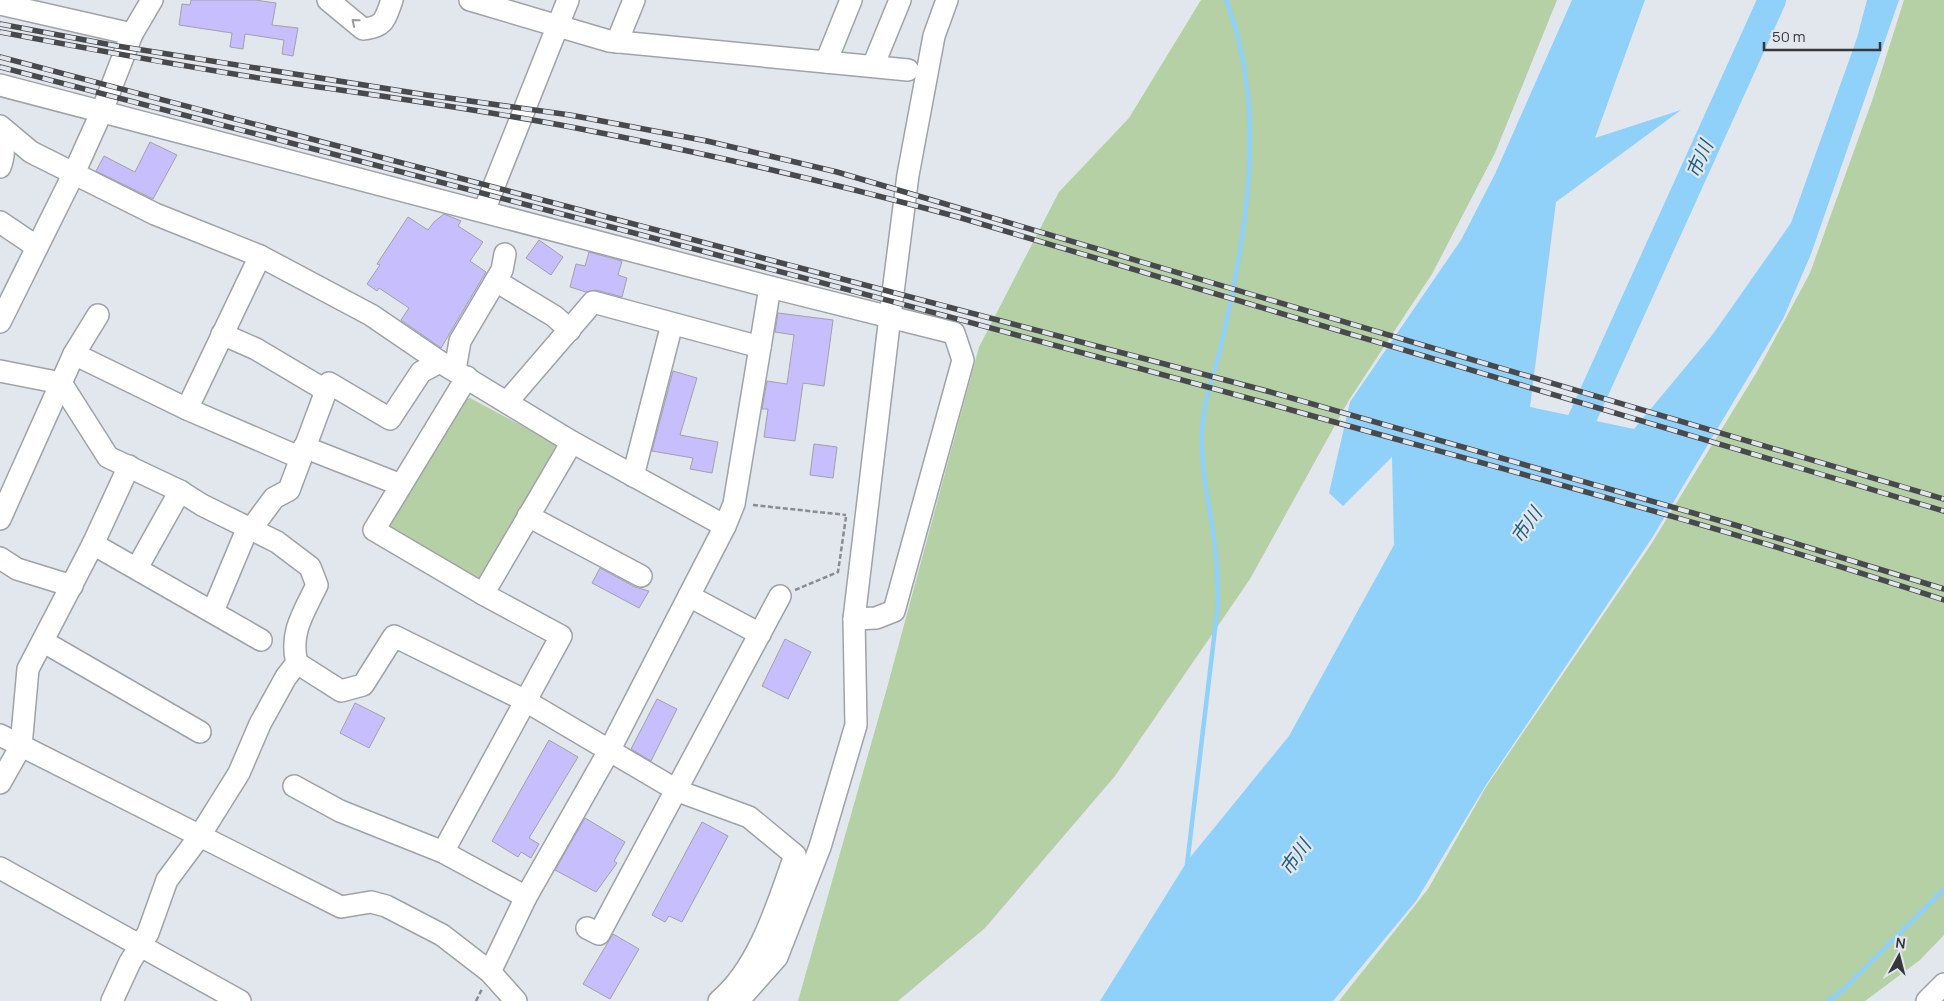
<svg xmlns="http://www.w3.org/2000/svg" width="1944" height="1001" font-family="Manrope,'Noto Sans JP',sans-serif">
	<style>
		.green { fill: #b5d0a4 }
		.water { fill: #8fd1f8 }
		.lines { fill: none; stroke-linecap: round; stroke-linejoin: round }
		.stream { stroke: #8fd1f8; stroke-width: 4.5 }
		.river { stroke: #8fd1f8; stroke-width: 28 }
		.building { fill: #c6befd; stroke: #a2a1a8 }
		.minor-casing { stroke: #9fa2a9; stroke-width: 24 }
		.path { stroke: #898c91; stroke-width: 2.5; stroke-dasharray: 5 2.5; stroke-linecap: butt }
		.minor { stroke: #fff; stroke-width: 21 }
		.rail-casing { stroke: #47494c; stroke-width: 5.5 }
		.rail { stroke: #e2e6ed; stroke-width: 4; stroke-dasharray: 11; stroke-linecap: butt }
		.oneway { stroke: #9a9b9c }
		.labels { text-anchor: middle; stroke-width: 4.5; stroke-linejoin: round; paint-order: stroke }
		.water-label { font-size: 19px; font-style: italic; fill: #1d5e7f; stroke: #e2e6ed }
	</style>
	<rect width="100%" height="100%" fill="#e2e6ed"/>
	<!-- green -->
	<g class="green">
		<path d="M 1201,0 L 1557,0 L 1495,153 L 1432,274 L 1349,400 L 1250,579 L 1115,776 L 985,928 L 898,1001 L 798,1001 L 887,688 L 979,347 L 1059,192 L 1129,118 Z"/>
		<path d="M 1904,0 L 1944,0 L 1944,935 L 1920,960 L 1865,1001 L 1339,1001 L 1428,889 L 1486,787 L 1650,546 L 1758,370 L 1810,273 L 1873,98 Z"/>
		<path d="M 470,398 L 556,444 L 559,452 L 487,575 L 479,579 L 387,529 L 462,400 Z"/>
	</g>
	<!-- water -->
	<path class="water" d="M 1572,0 L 1645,0 L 1595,138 L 1681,110 L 1556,202 L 1530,407 L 1634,429 L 1713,334 L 1791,223 L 1857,38 L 1867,0 L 1899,0 L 1811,254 L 1783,319 L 1652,538 L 1486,785 L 1416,901 L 1333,1001 L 1100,1001 L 1188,860 L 1289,736 L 1394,545 L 1392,457 L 1343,506 L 1329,493 L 1350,402 L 1461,240 L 1495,174 Z"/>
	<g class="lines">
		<!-- stream -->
		<g class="stream">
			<path d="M 1187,865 L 1218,604 C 1218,578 1216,551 1212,525 C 1206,489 1198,449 1204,412 C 1207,390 1216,368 1221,346 C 1246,234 1269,111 1226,0"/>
			<path d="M 1828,1001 L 1844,989 L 1944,889"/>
		</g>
		<!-- river -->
		<path class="river" d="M 1567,452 L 1772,0"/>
	</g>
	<!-- building -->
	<g class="building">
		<path d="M 191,0 L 255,0 L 276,3 L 272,25 L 298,28 L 293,56 L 282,54 L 284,40 L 245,34 L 243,49 L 230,47 L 232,33 L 179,25 L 182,4 L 190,5 Z"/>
		<path d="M 150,142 L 177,155 L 153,199 L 96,171 L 104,156 L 135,172 Z"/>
		<path d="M 444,214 L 461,221 L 458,226 L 483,242 L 470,261 L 486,272 L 441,348 L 401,320 L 409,308 L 379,288 L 377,291 L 367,284 L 380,265 L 377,264 L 408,217 L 428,230 L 434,222 Z"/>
		<path d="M 539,240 L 563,257 L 551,275 L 526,258 Z"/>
		<path d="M 589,252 L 622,261 L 618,275 L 627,278 L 622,297 L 596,290 L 586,292 L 570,287 L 576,264 L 585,266 Z"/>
		<path d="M 778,313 L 833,320 L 824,386 L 803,383 L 795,441 L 764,437 L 768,409 L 762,409 L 767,381 L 787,384 L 794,335 L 775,332 Z"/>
		<path d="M 673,371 L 697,378 L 680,435 L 718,442 L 712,473 L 690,469 L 693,458 L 652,451 Z"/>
		<path d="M 814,444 L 837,447 L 833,478 L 810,475 Z"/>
		<path d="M 600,568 L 635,587 L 649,591 L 639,608 L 592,583 Z"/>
		<path d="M 785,639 L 811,652 L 788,699 L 762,686 Z"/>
		<path d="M 657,699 L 677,709 L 651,761 L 631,749 Z"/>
		<path d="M 355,703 L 385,718 L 369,748 L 340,733 Z"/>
		<path d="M 549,740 L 578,757 L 529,838 L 539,844 L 531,858 L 521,852 L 518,857 L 492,841 Z"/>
		<path d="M 585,818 L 625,842 L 614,861 L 617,863 L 596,892 L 555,870 Z"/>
		<path d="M 702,822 L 728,836 L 682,922 L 669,916 L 665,922 L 652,915 Z"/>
		<path d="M 613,934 L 639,949 L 610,999 L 583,984 Z"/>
	</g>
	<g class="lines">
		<!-- minor casing -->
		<g class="minor-casing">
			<g id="minor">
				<path d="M 328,0 L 363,29 C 385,27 385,19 392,0"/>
				<path d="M 470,0 L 609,41 L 908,70"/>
				<path d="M 0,4 L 132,34"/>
				<path d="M 617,42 L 634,0"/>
				<path d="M 826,62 L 851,0"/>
				<path d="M 873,66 L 900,0"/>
				<path d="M 0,85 L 770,287 L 954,333 L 963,360 L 894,611 L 876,618 L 854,619"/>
				<path d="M 0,126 L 31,152 L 155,214 L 260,256 L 371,315 L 440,362 L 572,442 L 725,526"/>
				<path d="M 0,139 C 5,148 4,157 0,167"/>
				<path d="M 484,211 L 568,0"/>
				<path d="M 0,222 L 37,247"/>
				<path d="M 496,281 L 554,316 L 570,330"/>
				<path d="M 0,322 L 74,173 L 102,111 L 132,34 L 152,0"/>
				<path d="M 222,334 L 256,349 L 325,390"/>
				<path d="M 74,354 L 187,409 L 301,458"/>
				<path d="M 455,370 L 460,341 L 502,270 L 505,254"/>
				<path d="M 0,371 L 61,383 L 108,457 L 180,491 L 202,505 L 277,542 L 310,567 L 317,585 C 304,612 289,633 297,663 L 341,691 L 363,685 L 394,636 L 524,700 L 678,791 L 749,817 L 795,855 C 778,903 759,968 719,1001"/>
				<path d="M 507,402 L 593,302 L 760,347"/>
				<path d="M 187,409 L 260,256"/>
				<path d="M 304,447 L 401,485"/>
				<path d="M 633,476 L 672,324"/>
				<path d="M 528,516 L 641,576"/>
				<path d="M 0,519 L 74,354 L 98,315"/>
				<path d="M 93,544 L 261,640"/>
				<path d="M 0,558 L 17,569 L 72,586"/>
				<path d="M 137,568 L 180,491"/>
				<path d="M 483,594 L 572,442"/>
				<path d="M 689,596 L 760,634"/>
				<path d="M 213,611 L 246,532 L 251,529 L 274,498 L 289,490 L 329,383 L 390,419 L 421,372 L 440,362"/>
				<path d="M 44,642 L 200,732"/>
				<path d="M 0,735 L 341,907 L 371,902 L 386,906 L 442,935 L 490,972 L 516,1001"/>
				<path d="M 0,783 L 21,746 L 28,669 L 93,544 L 129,466"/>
				<path d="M 294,786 L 340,811 L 443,852 L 526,897"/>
				<path d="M 443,852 L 561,636 L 483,594 L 374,530 L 467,377"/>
				<path d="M 0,868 L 240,1001"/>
				<path d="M 587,928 L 599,934 L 780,596"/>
				<path d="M 490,972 L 526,897 L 609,751 L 725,526 L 734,504 L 770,287"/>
				<path d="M 112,1001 L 130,962 L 148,933 L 167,880 L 199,837 L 239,773 L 260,724 L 286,677 L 297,663"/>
				<path d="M 738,1001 L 777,957 L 820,847 L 856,725 L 854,619 L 890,316 L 908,175 L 934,36 L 947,0"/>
				<path d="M 1927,1001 L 1944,984"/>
			</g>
		</g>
		<!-- path -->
		<g class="path">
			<path d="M 753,505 L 846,515"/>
			<path d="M 795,590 L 838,572 L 846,517"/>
			<path d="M 476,1001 L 482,989"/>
		</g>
		<!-- minor -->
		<use href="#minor" class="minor"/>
		<!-- rail casing -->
		<g class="rail-casing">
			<g id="rail">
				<path d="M 0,24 L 117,46 L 427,95 L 570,115 L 707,141 L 837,172 L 1944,499"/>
				<path d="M 0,32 C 95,50 190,68 285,82 C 380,96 476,109 571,127 C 701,152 829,182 958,217 L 1944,511"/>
				<path d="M 0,57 L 1267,391 L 1735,525 L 1944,589"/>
				<path d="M 0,67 C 435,181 869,293 1302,413 C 1517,473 1733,530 1944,600"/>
			</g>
		</g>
		<!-- rail -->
		<use href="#rail" class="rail"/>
	</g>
	<!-- one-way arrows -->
	<defs><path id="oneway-chevron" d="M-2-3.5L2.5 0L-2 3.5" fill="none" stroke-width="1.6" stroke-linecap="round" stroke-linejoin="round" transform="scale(1.25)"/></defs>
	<use class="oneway" href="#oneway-chevron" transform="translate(355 22) rotate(-140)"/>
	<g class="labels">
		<!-- water labels -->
		<g class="water-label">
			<text transform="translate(1699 159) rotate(-66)" y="7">市川</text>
			<text transform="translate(1526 525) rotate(-55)" y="7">市川</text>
			<text transform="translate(1295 857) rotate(-55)" y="7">市川</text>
		</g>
	</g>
	<!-- north arrow -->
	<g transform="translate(1899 956) rotate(7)" stroke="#e2e6ed" stroke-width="4" paint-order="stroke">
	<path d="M0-4L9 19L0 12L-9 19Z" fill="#36373a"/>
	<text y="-8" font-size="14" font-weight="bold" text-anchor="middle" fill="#36373a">N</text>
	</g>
	<!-- scale -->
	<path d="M1764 42v8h116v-8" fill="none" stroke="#36373a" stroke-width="2.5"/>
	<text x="1772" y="42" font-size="15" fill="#36373a" stroke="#e2e6ed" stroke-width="4" paint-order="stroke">50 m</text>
</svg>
